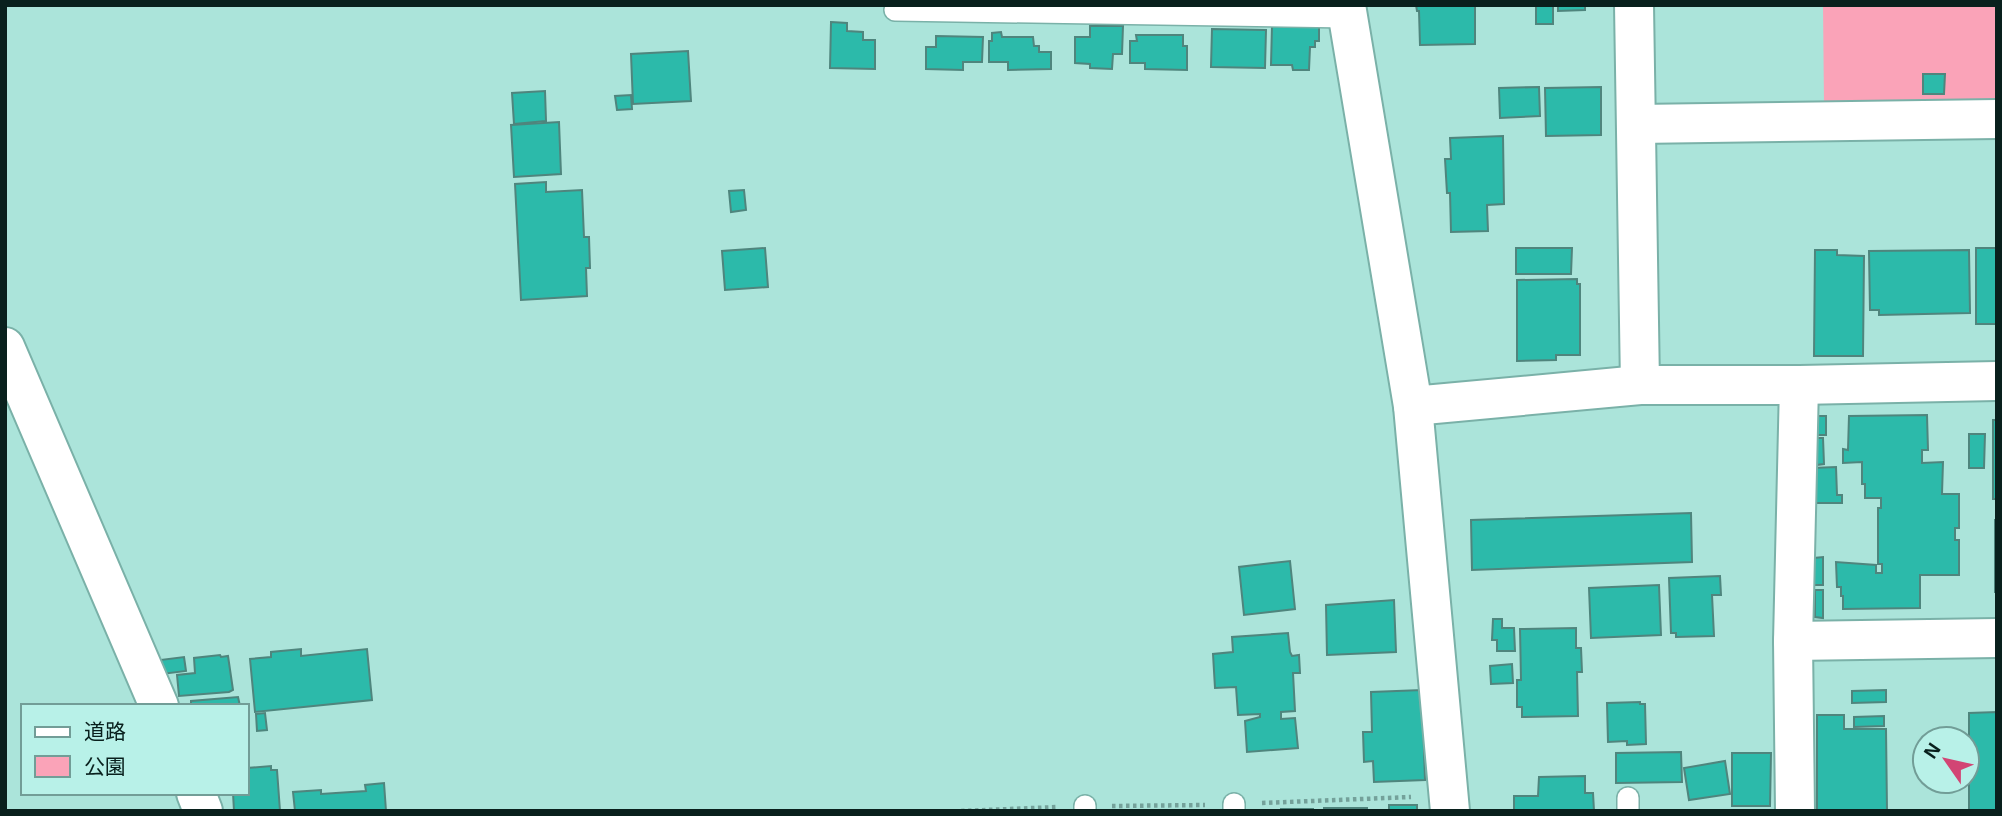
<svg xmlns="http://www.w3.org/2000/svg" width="2002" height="816" font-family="Arial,'Noto Sans JP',sans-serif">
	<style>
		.green { fill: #faa3b8 }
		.building { fill: #2cbaaa; stroke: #4f857d; stroke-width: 2 }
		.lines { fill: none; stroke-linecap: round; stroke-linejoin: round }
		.lane-casing { stroke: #7ab1a8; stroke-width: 24 }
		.street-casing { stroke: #7ab1a8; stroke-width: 42 }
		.path { stroke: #74a19a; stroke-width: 4.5; stroke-dasharray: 3.5 3.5; stroke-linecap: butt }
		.lane { stroke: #fff; stroke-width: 21 }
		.street { stroke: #fff; stroke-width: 38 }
	</style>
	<rect width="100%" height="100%" fill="#abe4da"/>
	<!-- green -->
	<path class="green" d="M 1823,5 L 1997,5 L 1997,102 L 1824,105 Z"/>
	<!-- building -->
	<g class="building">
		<path d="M 1416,5 L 1475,5 L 1475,44 L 1420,45 L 1419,11 L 1417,11 Z"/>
		<rect x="1536" y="5" width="17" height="19"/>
		<path d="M 1558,5 L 1585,5 L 1585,10 L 1558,11 Z"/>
		<path d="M 831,22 L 847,23 L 847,31 L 863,32 L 863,40 L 875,40 L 875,69 L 830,68 Z"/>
		<path d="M 1090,26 L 1123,26 L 1122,54 L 1113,54 L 1112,69 L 1090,68 L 1090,64 L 1075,63 L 1075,37 L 1090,37 Z"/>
		<path d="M 1272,26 L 1319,26 L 1319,41 L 1315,41 L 1315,47 L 1310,47 L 1309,70 L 1293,70 L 1292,65 L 1271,65 Z"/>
		<path d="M 1212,29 L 1266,30 L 1265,68 L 1211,67 Z"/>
		<path d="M 1001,32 L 1002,37 L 1033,37 L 1034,46 L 1039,46 L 1039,52 L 1051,52 L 1051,69 L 1008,70 L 1008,62 L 989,62 L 989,41 L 992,41 L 992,33 Z"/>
		<path d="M 1136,35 L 1183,35 L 1183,46 L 1187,46 L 1187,70 L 1145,69 L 1145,63 L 1130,63 L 1130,41 L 1137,41 Z"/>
		<path d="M 936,36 L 983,37 L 982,62 L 963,62 L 963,70 L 926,69 L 926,47 L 936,47 Z"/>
		<path d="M 688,51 L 691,101 L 633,104 L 631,54 Z"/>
		<path d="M 1923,74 L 1945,74 L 1944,94 L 1923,94 Z"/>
		<path d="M 1539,87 L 1540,116 L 1500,118 L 1499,88 Z"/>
		<path d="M 1601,87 L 1601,135 L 1546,136 L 1545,88 Z"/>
		<path d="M 545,91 L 546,121 L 514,124 L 512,93 Z"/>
		<path d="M 631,95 L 632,109 L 617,110 L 615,96 Z"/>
		<path d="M 559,122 L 561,174 L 514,177 L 511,125 Z"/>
		<path d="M 1503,136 L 1504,204 L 1487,205 L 1488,231 L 1451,232 L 1450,193 L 1447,193 L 1445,159 L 1451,159 L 1450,138 Z"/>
		<path d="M 546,182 L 546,192 L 582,190 L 584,237 L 589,237 L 590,268 L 586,268 L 587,296 L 521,300 L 515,184 Z"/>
		<path d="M 744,190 L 746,210 L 731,212 L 729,191 Z"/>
		<path d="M 765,248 L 768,287 L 725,290 L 722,251 Z"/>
		<path d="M 1516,248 L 1572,248 L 1571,274 L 1516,274 Z"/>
		<rect x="1976" y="248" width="21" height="76"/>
		<path d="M 1815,250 L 1837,250 L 1837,255 L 1864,256 L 1863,356 L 1814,356 Z"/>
		<path d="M 1969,250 L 1970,313 L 1879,315 L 1879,310 L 1870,310 L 1869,251 Z"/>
		<path d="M 1577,279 L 1577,284 L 1580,284 L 1580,355 L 1556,355 L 1556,360 L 1517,361 L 1517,280 Z"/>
		<path d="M 1927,415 L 1928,450 L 1922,450 L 1922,463 L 1943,462 L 1942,494 L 1959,494 L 1959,528 L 1955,528 L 1955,540 L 1959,540 L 1959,575 L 1920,575 L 1920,608 L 1843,609 L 1843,596 L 1841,596 L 1841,587 L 1837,587 L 1836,562 L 1876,565 L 1876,573 L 1882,573 L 1882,564 L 1878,564 L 1878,508 L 1881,508 L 1881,498 L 1865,498 L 1865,484 L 1862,484 L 1862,462 L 1843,463 L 1843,449 L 1848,450 L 1849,416 Z"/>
		<rect x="1810" y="416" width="16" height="19"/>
		<rect x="1993" y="420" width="4" height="79"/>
		<path d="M 1969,434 L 1985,434 L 1984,468 L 1969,468 Z"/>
		<path d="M 1815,438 L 1823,438 L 1824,464 L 1816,465 Z"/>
		<path d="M 1836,467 L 1837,495 L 1842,495 L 1842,503 L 1813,503 L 1812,468 Z"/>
		<path d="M 1691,513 L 1692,562 L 1472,570 L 1471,520 Z"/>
		<rect x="1995" y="520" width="2" height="72"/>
		<path d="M 1823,557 L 1823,585 L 1814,585 L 1814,558 Z"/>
		<path d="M 1290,561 L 1295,609 L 1244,615 L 1239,567 Z"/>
		<path d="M 1720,576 L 1721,595 L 1712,595 L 1714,636 L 1676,637 L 1676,633 L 1671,633 L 1669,578 Z"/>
		<path d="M 1659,585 L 1661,635 L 1591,638 L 1589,588 Z"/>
		<path d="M 1815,590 L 1823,590 L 1823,618 L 1815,617 Z"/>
		<path d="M 1394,600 L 1396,652 L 1327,655 L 1326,605 Z"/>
		<path d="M 1493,619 L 1502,619 L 1502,628 L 1514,628 L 1515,651 L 1497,651 L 1497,640 L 1492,640 Z"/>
		<path d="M 1576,628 L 1576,648 L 1581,648 L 1582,672 L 1577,672 L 1578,716 L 1522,717 L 1522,707 L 1517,707 L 1517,680 L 1521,680 L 1520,629 Z"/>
		<path d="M 1288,633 L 1290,652 L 1292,656 L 1299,655 L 1300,673 L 1293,673 L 1295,711 L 1281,712 L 1281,719 L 1295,718 L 1298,748 L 1247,752 L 1245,721 L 1260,717 L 1260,714 L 1238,715 L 1236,687 L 1215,688 L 1213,654 L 1233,652 L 1232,637 Z"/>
		<path d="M 301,649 L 301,656 L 367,649 L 372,700 L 255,712 L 250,659 L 271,657 L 271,652 Z"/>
		<path d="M 220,655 L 221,657 L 228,656 L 233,690 L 229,692 L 179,696 L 177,675 L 195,673 L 194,658 Z"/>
		<path d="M 184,657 L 186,671 L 162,674 L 160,660 Z"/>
		<path d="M 1512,664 L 1513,683 L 1491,684 L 1490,666 Z"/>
		<path d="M 1422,690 L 1425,780 L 1374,782 L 1373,761 L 1364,762 L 1363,732 L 1372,732 L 1371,692 Z"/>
		<path d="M 1886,690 L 1886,702 L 1852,703 L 1852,691 Z"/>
		<path d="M 238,697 L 240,706 L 191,706 L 191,701 Z"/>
		<path d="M 1640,702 L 1640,704 L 1645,704 L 1646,744 L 1627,745 L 1627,741 L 1608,742 L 1607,703 Z"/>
		<path d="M 1997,712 L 1997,811 L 1969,811 L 1969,713 Z"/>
		<path d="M 265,713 L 267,730 L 257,731 L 256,714 Z"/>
		<path d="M 1817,715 L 1844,715 L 1844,729 L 1886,729 L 1887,811 L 1817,811 Z"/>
		<path d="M 1884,716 L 1884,726 L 1854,727 L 1854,717 Z"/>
		<path d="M 1681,752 L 1682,782 L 1616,783 L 1616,753 Z"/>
		<path d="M 1732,753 L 1771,753 L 1770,806 L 1732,806 Z"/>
		<path d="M 1725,761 L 1730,794 L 1689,800 L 1684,768 Z"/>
		<path d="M 271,766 L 271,770 L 277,770 L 280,811 L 234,811 L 233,793 L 247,793 L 247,768 Z"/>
		<path d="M 1585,776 L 1585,793 L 1593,793 L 1594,811 L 1514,811 L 1514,796 L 1538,796 L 1539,777 Z"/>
		<path d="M 384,783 L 386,811 L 295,811 L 293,792 L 321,790 L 321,794 L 366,791 L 365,785 Z"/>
		<rect x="1389" y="805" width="28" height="6"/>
		<path d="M 1324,808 L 1367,808 L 1367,810 L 1371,811 L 1324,811 Z"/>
		<rect x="1281" y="809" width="32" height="2"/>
	</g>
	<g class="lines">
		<!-- lane casing -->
		<g class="lane-casing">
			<g id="lane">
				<path d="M 895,10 L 1348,17"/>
				<path d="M 1628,798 L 1628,811"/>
				<path d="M 1234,804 L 1234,811"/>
				<path d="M 1085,806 L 1085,811"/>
			</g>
		</g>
		<!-- street casing -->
		<g class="street-casing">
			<g id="street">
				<path d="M 1346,5 L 1413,406 L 1450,811"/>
				<path d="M 1634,5 L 1640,385"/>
				<path d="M 1637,124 L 1997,119"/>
				<path d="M 5,347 L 159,706"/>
				<path d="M 1413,406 L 1640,385 L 1799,385 L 1997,381"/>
				<path d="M 1793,641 L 1997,638"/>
				<path d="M 196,793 L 203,811"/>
				<path d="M 1795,811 L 1793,641 L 1799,385"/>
			</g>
		</g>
		<!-- path -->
		<g class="path">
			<path d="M 1262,803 L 1411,797"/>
			<path d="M 1112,806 L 1205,805"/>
			<path d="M 961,811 L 1058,807"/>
		</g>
		<!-- lane -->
		<use href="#lane" class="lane"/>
		<!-- street -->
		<use href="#street" class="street"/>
	</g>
	<!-- border -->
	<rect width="2002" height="816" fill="none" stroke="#09201d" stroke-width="14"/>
	<!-- legend -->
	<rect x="21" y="704" width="228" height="91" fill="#b8f1e8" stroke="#729d97" stroke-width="2"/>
	<rect x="35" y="727" width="35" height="10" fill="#ffffff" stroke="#729d97" stroke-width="2"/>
	<text x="84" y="739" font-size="21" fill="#09201d">道路</text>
	<rect x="35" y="756" width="35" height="21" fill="#faa3b8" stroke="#729d97" stroke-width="2"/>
	<text x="84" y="774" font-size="21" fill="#09201d">公園</text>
	<!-- north arrow -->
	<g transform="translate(1946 760) rotate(304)"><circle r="33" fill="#b8f1e8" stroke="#729d97" stroke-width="2"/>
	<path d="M0-5L12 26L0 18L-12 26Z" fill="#d24574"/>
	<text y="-10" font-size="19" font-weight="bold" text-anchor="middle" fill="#09201d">N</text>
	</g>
</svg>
